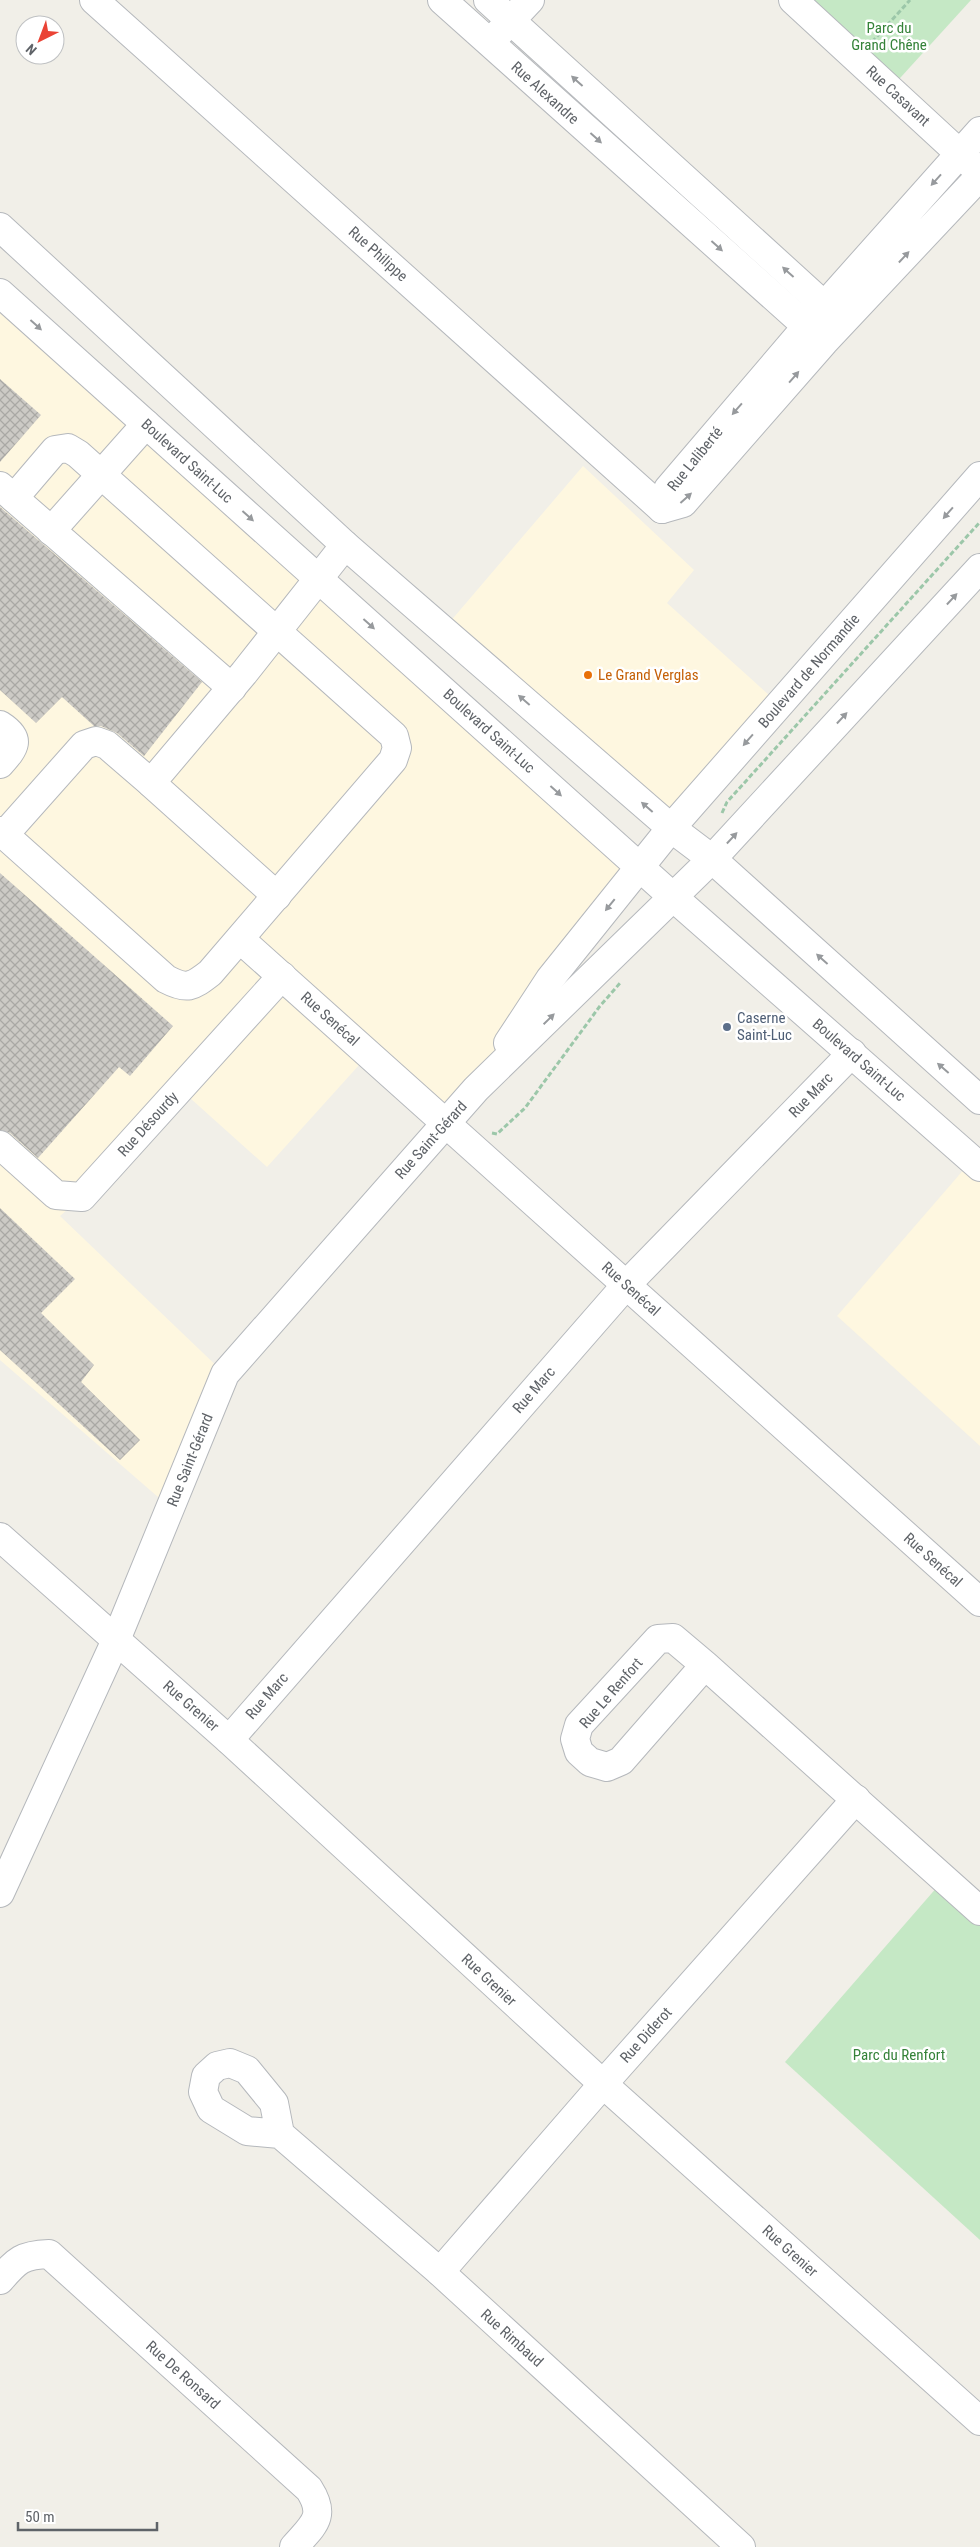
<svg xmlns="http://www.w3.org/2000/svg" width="980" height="2547" font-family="'Roboto Condensed',sans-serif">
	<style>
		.commercial { fill: #fef7e0 }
		.green { fill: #c5e8c5 }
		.building { fill: url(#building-cross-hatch) }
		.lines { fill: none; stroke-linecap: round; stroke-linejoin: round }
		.minor-casing { stroke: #b5b8bc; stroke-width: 30 }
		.path { stroke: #9cc7a9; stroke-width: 3; stroke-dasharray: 5 2.5; stroke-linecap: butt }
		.minor { stroke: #fff; stroke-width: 28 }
		.oneway { fill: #979a9d }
		.food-dot { fill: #e8710a; stroke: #fff; stroke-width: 2 }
		.service-dot { fill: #5c6f8a; stroke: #fff; stroke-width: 2 }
		.labels { text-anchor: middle; stroke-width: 5; stroke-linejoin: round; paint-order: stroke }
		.park-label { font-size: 15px; fill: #348238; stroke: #fff }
		.street-label { font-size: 15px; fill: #5f6368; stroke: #fff }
		.food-label { font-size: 15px; fill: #c56008; stroke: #fff; text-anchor: start }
		.service-label { font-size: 15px; fill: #4e5e75; stroke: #fff; text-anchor: start }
	</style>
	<defs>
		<pattern id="building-cross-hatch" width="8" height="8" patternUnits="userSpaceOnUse" patternTransform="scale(1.25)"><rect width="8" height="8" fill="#cccac5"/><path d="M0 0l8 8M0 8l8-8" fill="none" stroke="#a9a8a4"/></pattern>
	</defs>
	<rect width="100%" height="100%" fill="#f1efe8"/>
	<!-- commercial -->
	<g class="commercial">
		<path d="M 0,293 L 640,867 L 446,1122 L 369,1054 L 267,1167 L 180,1089 L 82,1197 L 60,1216 L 225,1374 L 173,1510 L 0,1360 Z"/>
		<path d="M 583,466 L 694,570 L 667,603 L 779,704 L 671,828 L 443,630 Z"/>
		<path d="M 972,1160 L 980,1167 L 980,1446 L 837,1316 Z"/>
	</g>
	<!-- green -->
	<g class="green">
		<path d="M 794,0 L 971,0 L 891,88 Z"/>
		<path d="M 945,1878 L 980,1910 L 980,2240 L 785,2062 Z"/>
	</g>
	<!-- building -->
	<g class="building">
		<path d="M 0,379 L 41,415 L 0,462 Z"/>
		<path d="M 0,507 L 202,682 L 144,756 L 117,733 L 101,726 L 94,726 L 62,697 L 36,723 L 0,690 Z"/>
		<path d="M 0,873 L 173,1026 L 130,1076 L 119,1067 L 38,1158 L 10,1133 L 0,1130 Z"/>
		<path d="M 0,1208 L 75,1279 L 41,1313 L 94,1365 L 81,1382 L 140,1440 L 120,1460 L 0,1350 Z"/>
	</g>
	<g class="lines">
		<!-- minor casing -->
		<g class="minor-casing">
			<g id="minor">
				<path d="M 94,0 L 662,509"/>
				<path d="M 442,0 L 821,339"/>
				<path d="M 488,0 L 837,317"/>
				<path d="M 793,0 L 972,165"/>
				<path d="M 498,34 L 530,0"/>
				<path d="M 980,131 L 825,305 L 668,489 L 662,509 L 683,503 L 824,342 L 980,176"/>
				<path d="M 0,227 L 345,545 L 671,828 L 712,859 L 980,1100"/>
				<path d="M 0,293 L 673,897 L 980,1167"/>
				<path d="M 0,486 L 232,688"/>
				<path d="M 51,531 L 146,424"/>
				<path d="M 0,725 C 22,739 15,747 0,764"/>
				<path d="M 0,831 L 166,979 C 187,990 192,987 210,973 L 393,760 L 397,748 L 394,736 L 78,454 L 68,448 L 55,450 L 14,498"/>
				<path d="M 4,835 L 84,745 L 96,741 L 107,745 L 151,783"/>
				<path d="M 277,896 L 151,783 L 244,673 L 345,545"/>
				<path d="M 240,939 L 980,1602"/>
				<path d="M 508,1043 L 550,979 L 671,828 L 980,476"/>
				<path d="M 0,1145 L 56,1195 L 82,1197 L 282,976"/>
				<path d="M 0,1537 L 229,1740 L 603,2084 L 980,2421"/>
				<path d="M 705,1665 L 621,1761 L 607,1767 L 590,1762 L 579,1752 L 575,1739 L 579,1725 L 658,1639 L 673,1638 L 705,1665 L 980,1911"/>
				<path d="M 229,1740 L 627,1284 L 852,1053"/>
				<path d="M 0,1893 L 116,1640 L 225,1374 L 476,1089 L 712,859 L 980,568"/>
				<path d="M 280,2134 L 274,2103 L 247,2070 L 230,2063 L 217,2066 L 206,2076 L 203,2092 L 211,2109 L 247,2131 L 280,2134 L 440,2272 L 741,2547"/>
				<path d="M 440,2272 L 603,2084 L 856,1799"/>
				<path d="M 0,2280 C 17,2260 22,2255 49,2254 L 309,2489 C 327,2517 313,2525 294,2547"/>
			</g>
		</g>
		<!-- path -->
		<g class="path">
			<path d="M 872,42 L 910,0"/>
			<path d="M 722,813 L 727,802 L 980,522"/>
			<path d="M 492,1133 L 497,1134 L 525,1108 L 600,1006 L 621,982"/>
		</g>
		<!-- minor -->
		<use href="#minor" class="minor"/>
	</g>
	<!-- one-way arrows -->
	<defs><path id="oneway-solid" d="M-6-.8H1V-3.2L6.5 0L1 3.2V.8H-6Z" transform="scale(1.25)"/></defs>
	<g class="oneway">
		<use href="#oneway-solid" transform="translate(577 81) rotate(-138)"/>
		<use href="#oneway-solid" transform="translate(596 138) rotate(42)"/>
		<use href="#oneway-solid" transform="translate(936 180) rotate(132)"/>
		<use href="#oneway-solid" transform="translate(717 246) rotate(42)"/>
		<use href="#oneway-solid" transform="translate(904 257) rotate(-47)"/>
		<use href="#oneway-solid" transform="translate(788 272) rotate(-138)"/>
		<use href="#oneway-solid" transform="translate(36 325) rotate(42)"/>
		<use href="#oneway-solid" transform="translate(794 377) rotate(-49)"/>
		<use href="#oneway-solid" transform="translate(737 409) rotate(131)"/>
		<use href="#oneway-solid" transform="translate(686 498) rotate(-42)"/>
		<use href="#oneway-solid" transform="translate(948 513) rotate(131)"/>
		<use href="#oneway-solid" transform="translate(248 516) rotate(42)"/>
		<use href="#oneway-solid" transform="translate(952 599) rotate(-47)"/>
		<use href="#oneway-solid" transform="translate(369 624) rotate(42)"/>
		<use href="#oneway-solid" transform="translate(524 700) rotate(-139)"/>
		<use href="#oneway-solid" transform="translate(842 718) rotate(-47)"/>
		<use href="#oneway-solid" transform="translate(748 740) rotate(131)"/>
		<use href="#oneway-solid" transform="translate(556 791) rotate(42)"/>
		<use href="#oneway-solid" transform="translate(647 807) rotate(-139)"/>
		<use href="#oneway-solid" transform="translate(732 838) rotate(-47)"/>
		<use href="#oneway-solid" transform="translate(610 905) rotate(129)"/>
		<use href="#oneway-solid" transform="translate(822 959) rotate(-138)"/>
		<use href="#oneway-solid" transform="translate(549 1019) rotate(-44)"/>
		<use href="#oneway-solid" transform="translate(943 1068) rotate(-139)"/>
	</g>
	<!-- markers -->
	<circle class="food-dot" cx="588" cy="675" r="5"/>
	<circle class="service-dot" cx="727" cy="1027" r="5"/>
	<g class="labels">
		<!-- park labels -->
		<g class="park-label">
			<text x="889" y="33">Parc du<tspan x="889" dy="17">Grand Chêne</tspan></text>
			<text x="899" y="2060">Parc du Renfort</text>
		</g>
		<!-- street labels -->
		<g class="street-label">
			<text transform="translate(545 93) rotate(42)" y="5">Rue Alexandre</text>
			<text transform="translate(898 96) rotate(43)" y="5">Rue Casavant</text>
			<text transform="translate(378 254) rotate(42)" y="5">Rue Philippe</text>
			<text transform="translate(695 459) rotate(-51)" y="5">Rue Laliberté</text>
			<text transform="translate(187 461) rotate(42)" y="5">Boulevard Saint-Luc</text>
			<text transform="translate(809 671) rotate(-49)" y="5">Boulevard de Normandie</text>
			<text transform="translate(489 731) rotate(42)" y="5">Boulevard Saint-Luc</text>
			<text transform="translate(330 1019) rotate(42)" y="5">Rue Senécal</text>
			<text transform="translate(859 1060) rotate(41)" y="5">Boulevard Saint-Luc</text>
			<text transform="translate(811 1095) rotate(-46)" y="5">Rue Marc</text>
			<text transform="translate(148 1124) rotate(-48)" y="5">Rue Désourdy</text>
			<text transform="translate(431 1140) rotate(-48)" y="5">Rue Saint-Gérard</text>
			<text transform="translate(631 1289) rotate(42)" y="5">Rue Senécal</text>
			<text transform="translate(534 1390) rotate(-49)" y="5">Rue Marc</text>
			<text transform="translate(190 1460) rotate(-68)" y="5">Rue Saint-Gérard</text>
			<text transform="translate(933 1560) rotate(42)" y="5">Rue Senécal</text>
			<text transform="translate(611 1693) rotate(-49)" y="5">Rue Le Renfort</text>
			<text transform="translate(267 1696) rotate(-49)" y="5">Rue Marc</text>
			<text transform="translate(191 1706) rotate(41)" y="5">Rue Grenier</text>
			<text transform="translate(489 1980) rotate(43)" y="5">Rue Grenier</text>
			<text transform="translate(646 2035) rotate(-48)" y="5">Rue Diderot</text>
			<text transform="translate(790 2251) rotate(42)" y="5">Rue Grenier</text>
			<text transform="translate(512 2338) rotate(42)" y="5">Rue Rimbaud</text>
			<text transform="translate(183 2375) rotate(42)" y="5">Rue De Ronsard</text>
		</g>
		<!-- food labels -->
		<g class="food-label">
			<text x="598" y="680">Le Grand Verglas</text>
		</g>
		<!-- service labels -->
		<g class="service-label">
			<text x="737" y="1023">Caserne<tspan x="737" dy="17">Saint-Luc</tspan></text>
		</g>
	</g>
	<!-- north arrow -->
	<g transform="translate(40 40) rotate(222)"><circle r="24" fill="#ffffff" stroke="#bfc1c3"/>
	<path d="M0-4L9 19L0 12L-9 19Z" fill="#ea4335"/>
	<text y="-8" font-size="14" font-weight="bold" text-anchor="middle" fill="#5f6368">N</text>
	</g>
	<!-- scale -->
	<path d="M18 2522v8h139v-8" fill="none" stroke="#5f6368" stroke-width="2.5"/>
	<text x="25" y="2522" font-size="15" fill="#5f6368" stroke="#ffffff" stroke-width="4" paint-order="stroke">50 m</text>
</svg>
